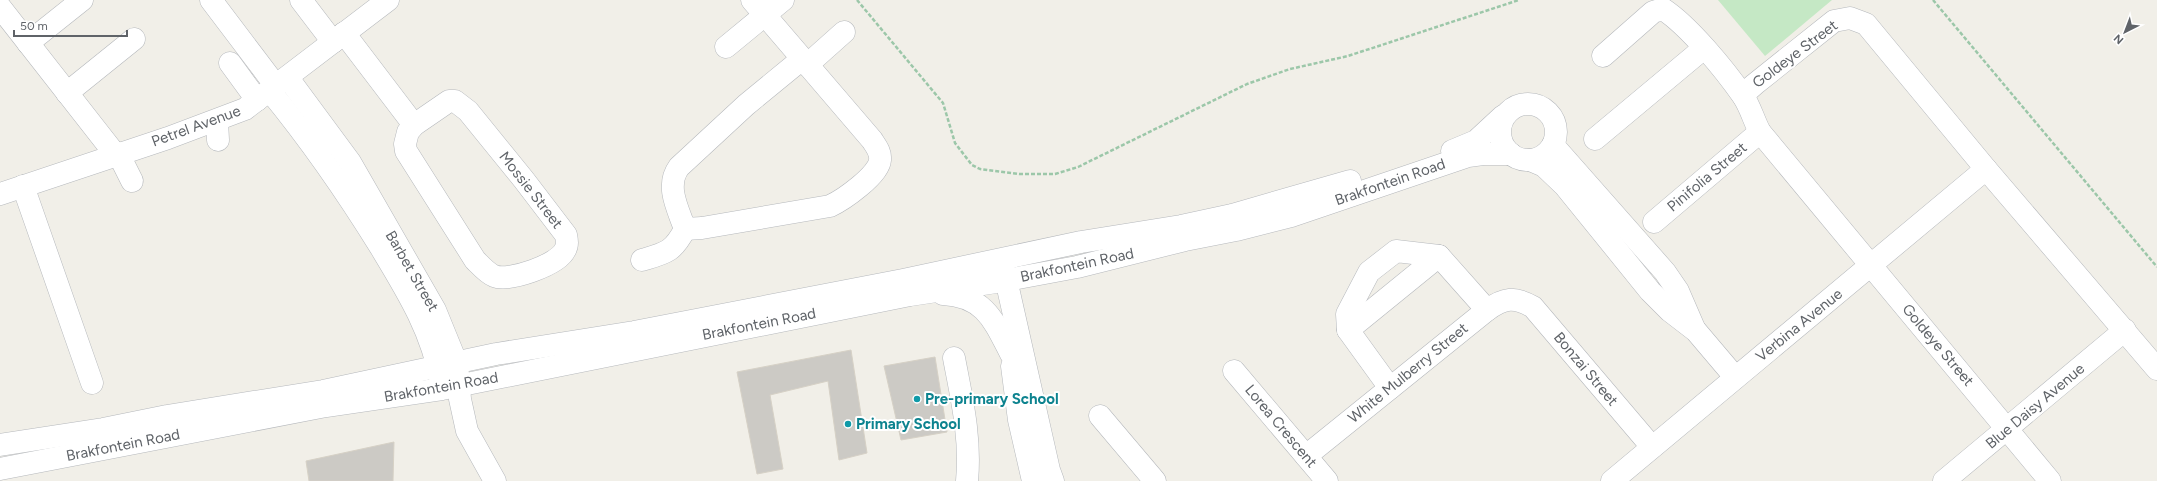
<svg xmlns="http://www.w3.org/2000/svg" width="2157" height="481" font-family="Figtree,sans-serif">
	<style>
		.green { fill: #c5e8c5 }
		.building { fill: #cccac5; stroke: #d6d1c6 }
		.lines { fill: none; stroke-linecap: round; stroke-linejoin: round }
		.minor-casing { stroke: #b5b8bc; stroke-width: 23 }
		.path { stroke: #9cc7a9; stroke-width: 2.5; stroke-dasharray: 4 2; stroke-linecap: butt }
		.minor { stroke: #fff; stroke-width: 22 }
		.culture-dot { fill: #0f9aa8; stroke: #fff; stroke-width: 1.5 }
		.labels { text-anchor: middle; stroke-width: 4; stroke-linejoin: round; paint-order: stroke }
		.street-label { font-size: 15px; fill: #5f6368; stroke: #fff }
		.culture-label { font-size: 15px; font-weight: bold; fill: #0d838f; stroke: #fff; text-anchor: start }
	</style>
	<rect width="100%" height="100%" fill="#f1efe8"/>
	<!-- green -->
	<path class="green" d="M 1718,0 L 1832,0 L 1765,56 Z"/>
	<!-- building -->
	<g class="building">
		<path d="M 851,350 L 867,453 L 839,460 L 828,381 L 770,395 L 783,469 L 757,474 L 737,372 Z"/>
		<path d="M 935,357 L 947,432 L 901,440 L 884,366 Z"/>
		<path d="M 394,442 L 393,481 L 309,481 L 306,461 Z"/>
	</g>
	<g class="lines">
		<!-- minor casing -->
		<g class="minor-casing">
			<g id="minor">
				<path d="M 211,0 L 276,86"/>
				<path d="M 301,0 L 333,42"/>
				<path d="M 752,0 L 872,140 C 876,146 881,152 880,160 C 879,175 843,200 830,206 L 702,228 L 685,229 C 678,209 665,186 679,167 L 746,105 L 802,59"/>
				<path d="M 0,7 L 115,154"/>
				<path d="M 344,33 L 414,125"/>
				<path d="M 28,43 L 82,0"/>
				<path d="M 726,47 L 783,0"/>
				<path d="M 1603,56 L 1653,12 L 1663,9 C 1689,26 1725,70 1743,96 C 1750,106 1754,121 1760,132 L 2050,481"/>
				<path d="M 230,63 L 257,100"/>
				<path d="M 807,65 L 844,32"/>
				<path d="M 288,78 L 350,162 L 435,310 L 457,364 L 460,399 L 467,431 L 495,481"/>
				<path d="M 270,91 C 311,141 347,193 381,248 C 407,291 432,331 441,382"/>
				<path d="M 67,93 L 134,39"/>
				<path d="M 1744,97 L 1747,91 L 1755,84 L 1834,21 L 1850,18 L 1866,24 L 1986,169 L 2157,369"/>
				<path d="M 449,101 L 455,101 L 468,111 L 524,180 L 566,235 C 567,240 568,245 565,250 C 558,265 509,282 494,276 C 487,273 481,266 475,260 L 406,151 L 405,144 L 408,132 L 414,125 Z"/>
				<circle cx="1528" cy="132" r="28"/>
				<path d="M 217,121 L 218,140"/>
				<path d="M 1595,139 L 1704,48"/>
				<path d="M 1553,145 L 1665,272 L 1678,291 L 1694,328"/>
				<path d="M 1452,151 L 1476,141 L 1503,116"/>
				<path d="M 118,153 L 132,181"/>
				<path d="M 1530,160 L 1544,166 L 1565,186 L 1650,291 L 1670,311 L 1696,331 L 1735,377"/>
				<path d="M 23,186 L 92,383"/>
				<path d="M 0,194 L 168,138 L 245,109 L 388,0"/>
				<path d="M 1654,222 L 1760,132"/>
				<path d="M 642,260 C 666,253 673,252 685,229"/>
				<path d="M 1003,266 L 1049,470 L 1053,481"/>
				<path d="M 943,294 C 985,296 994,321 1011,354"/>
				<path d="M 1348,330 L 1439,256"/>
				<path d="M 954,358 C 962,400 971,438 967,481"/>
				<path d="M 1012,366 L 1019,420 L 1033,481"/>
				<path d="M 1234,371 L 1327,481"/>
				<path d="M 1390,388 L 1348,330 L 1347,314 L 1369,272 L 1396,251 L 1439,256 L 1487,310"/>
				<path d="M 1100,416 L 1155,481"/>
				<path d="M 0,445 L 103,429 L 167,416 L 323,391 L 496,354 L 634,332 L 903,280 L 1081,242 L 1181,226 L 1232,215 L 1350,181"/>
				<path d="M 1306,456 L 1487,310 C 1504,298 1514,296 1533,307 L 1652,447"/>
				<path d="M 0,469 L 326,406 L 442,389 L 910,295 L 996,282 L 1077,267 L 1185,240 L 1236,230 L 1291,216 L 1468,156 L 1483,154 L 1511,154"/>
				<path d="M 1612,481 L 1986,169"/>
				<path d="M 1944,481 L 2125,330"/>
			</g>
		</g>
		<!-- path -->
		<g class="path">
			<path d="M 857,0 L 943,103 L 955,143 L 972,165 L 980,169 L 1019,174 L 1055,174 L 1078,167 L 1247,84 L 1290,69 L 1348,56 L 1519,0"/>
			<path d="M 1933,0 L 2157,267"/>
		</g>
		<!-- minor -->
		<use href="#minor" class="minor"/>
	</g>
	<!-- markers -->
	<g class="culture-dot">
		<circle cx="917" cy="399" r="4"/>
		<circle cx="848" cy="424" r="4"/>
	</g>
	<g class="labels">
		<!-- street labels -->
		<g class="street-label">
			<text transform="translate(1795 54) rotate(-37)" y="5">Goldeye Street</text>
			<text transform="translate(196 126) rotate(-20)" y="5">Petrel Avenue</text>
			<text transform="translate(1707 177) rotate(-40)" y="5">Pinifolia Street</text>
			<text transform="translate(1390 182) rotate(-19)" y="5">Brakfontein Road</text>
			<text transform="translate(531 190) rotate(52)" y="5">Mossie Street</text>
			<text transform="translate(1077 265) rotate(-12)" y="5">Brakfontein Road</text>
			<text transform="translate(412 271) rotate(60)" y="5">Barbet Street</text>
			<text transform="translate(759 324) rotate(-11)" y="5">Brakfontein Road</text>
			<text transform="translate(1799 325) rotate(-39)" y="5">Verbina Avenue</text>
			<text transform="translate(1938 345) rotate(50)" y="5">Goldeye Street</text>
			<text transform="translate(1586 369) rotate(50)" y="5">Bonzai Street</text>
			<text transform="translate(1408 373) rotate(-39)" y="5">White Mulberry Street</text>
			<text transform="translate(441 387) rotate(-10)" y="5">Brakfontein Road</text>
			<text transform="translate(2035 406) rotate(-40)" y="5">Blue Daisy Avenue</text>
			<text transform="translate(1281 426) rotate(50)" y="5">Lorea Crescent</text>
			<text transform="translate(123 445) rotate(-11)" y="5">Brakfontein Road</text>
		</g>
		<!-- culture labels -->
		<g class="culture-label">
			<text x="925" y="404">Pre-primary School</text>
			<text x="856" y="429">Primary School</text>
		</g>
	</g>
	<!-- north arrow -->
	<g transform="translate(2125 32) rotate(222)" stroke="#ffffff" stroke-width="3" paint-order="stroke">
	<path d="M0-3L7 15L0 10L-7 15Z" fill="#5f6368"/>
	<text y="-6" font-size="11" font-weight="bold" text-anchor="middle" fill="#5f6368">N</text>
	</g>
	<!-- scale -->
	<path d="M14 30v6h113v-6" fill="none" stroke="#5f6368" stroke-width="2"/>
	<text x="20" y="30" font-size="12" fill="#5f6368" stroke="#ffffff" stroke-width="3" paint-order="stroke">50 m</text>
</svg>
